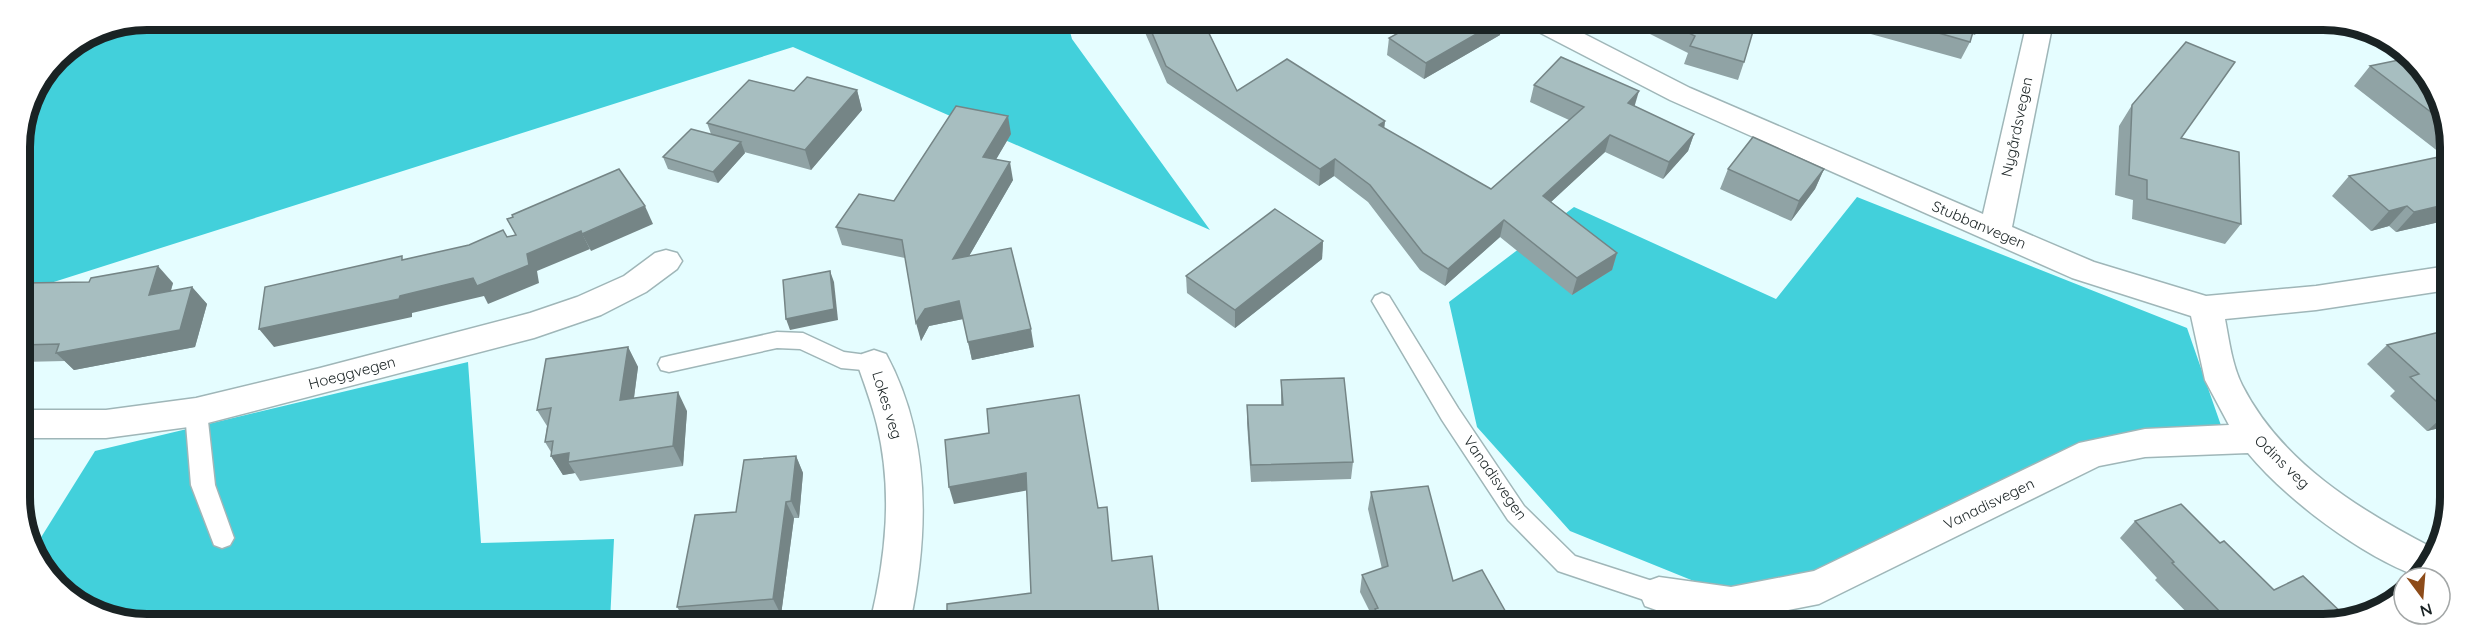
<svg xmlns="http://www.w3.org/2000/svg" width="2470" height="644" font-family="Quicksand,sans-serif">
	<style>
		.forest { fill: #42d0db }
		.lines { fill: none; stroke-linecap: round; stroke-linejoin: round }
		.lane-casing { stroke: #9fb6b8; stroke-width: 3 }
		.street-casing { stroke: #9fb6b8; stroke-width: 3 }
		.lane { fill: #fff; fill-rule: evenodd }
		.street { fill: #fff; fill-rule: evenodd }
		.wall { fill: #90a3a5 }
		.shaded-wall { fill: #758586 }
		.building { fill: #a7bec0; stroke: #758586; stroke-width: 1.5 }
		.labels { text-anchor: middle; stroke-width: 4.5; stroke-linejoin: round; paint-order: stroke }
		.street-label { font-size: 15px; fill: #1a2324; stroke: #fff }
		.rim { fill: none; stroke: #1a2324; stroke-width: 8 }
	</style>
	<rect width="100%" height="100%" fill="#e5fdff"/>
	<!-- forest -->
	<g class="forest">
		<path d="M 147,20 L 1067,21 L 1072,39 L 1210,230 L 793,47 L 38,287 L 21,307 L 20,139 L 29,98 L 57,57 L 98,29 Z"/>
		<path d="M 1857,197 L 2187,328 L 2224,434 L 2076,452 L 1838,573 L 1716,590 L 1570,531 L 1477,427 L 1449,302 L 1574,207 L 1776,299 Z"/>
		<path d="M 468,362 L 481,543 L 614,539 L 610,622 L 122,622 L 57,587 L 35,547 L 95,451 Z"/>
	</g>
	<g class="lines">
		<!-- lane casing -->
		<g class="lane-casing">
			<g id="lane">
				<path d="M 1382,293 L 1389,296 L 1458,408 L 1524,506 L 1575,556 L 1668,586 L 1671,594 L 1668,602 L 1659,605 L 1558,571 L 1508,520 L 1442,420 L 1372,301 L 1375,296 Z"/>
				<path d="M 777,332 L 803,333 L 844,352 L 882,357 L 885,363 L 882,369 L 874,371 L 841,368 L 800,349 L 777,348 L 669,372 L 661,370 L 658,364 L 661,358 L 669,356 Z"/>
				<path d="M 196,403 L 204,406 L 207,412 L 215,485 L 234,538 L 230,545 L 222,548 L 214,545 L 191,485 L 185,412 L 188,406 Z"/>
			</g>
		</g>
		<!-- street casing -->
		<g class="street-casing">
			<g id="street">
				<path d="M 1525,21 L 1559,21 L 1690,88 L 1983,214 L 2027,22 L 2053,22 L 2012,227 L 2094,262 L 2206,296 L 2316,286 L 2448,266 L 2448,290 L 2316,310 L 2225,319 C 2229,340 2232,365 2242,385 C 2281,462 2359,510 2433,548 L 2417,576 C 2360,555 2286,499 2248,453 L 2145,457 L 2099,466 L 1819,604 L 1731,621 L 1659,611 L 1645,606 L 1640,594 L 1645,582 L 1659,577 L 1731,587 L 1814,571 L 2079,443 L 2145,429 L 2229,425 L 2205,380 L 2191,316 L 2072,278 L 1670,100 L 1529,27 Z"/>
				<path d="M 666,250 L 677,253 L 682,261 L 677,269 L 646,292 L 601,315 L 534,338 L 196,426 L 106,438 L 22,438 L 21,410 L 106,410 L 196,398 L 320,368 L 530,313 L 577,297 L 624,276 L 655,253 Z"/>
				<path d="M 874,350 L 886,354 C 931,437 929,533 910,623 L 870,623 C 886,557 893,491 877,425 C 872,404 864,383 857,363 L 862,354 Z"/>
			</g>
		</g>
		<!-- lane -->
		<use href="#lane" class="lane"/>
		<!-- street -->
		<use href="#street" class="street"/>
	</g>
	<!-- wall -->
	<g class="wall">
		<path d="M 1140,21 L 1203,21 L 1237,91 L 1385,121 L 1384,128 L 1491,189 L 1569,120 L 1530,102 L 1534,85 L 1634,106 L 1694,134 L 1688,151 L 1663,179 L 1605,152 L 1551,202 L 1617,253 L 1612,270 L 1572,295 L 1500,237 L 1445,286 L 1420,270 L 1368,202 L 1334,176 L 1319,186 L 1167,83 Z"/>
		<path d="M 1624,21 L 1756,21 L 1744,62 L 1738,80 L 1684,64 L 1688,53 Z"/>
		<path d="M 1824,21 L 1982,22 L 1975,35 L 1972,34 L 1970,42 L 1961,59 Z"/>
		<path d="M 2274,22 L 2285,22 L 2281,27 Z"/>
		<path d="M 1500,35 L 1424,79 L 1387,55 L 1389,38 Z"/>
		<path d="M 2370,66 L 2448,122 L 2448,220 L 2396,232 L 2389,226 L 2371,231 L 2332,196 L 2349,176 L 2444,156 L 2354,86 Z"/>
		<path d="M 857,90 L 862,110 L 811,170 L 744,152 L 745,153 L 718,183 L 668,169 L 663,157 L 711,134 L 707,123 L 794,91 Z"/>
		<path d="M 2132,105 L 2182,138 L 2241,224 L 2225,244 L 2132,219 L 2133,200 L 2115,195 L 2119,126 Z"/>
		<path d="M 1011,134 L 996,159 L 1013,180 L 969,256 L 1034,347 L 972,360 L 963,319 L 929,326 L 921,341 L 905,258 L 842,245 L 836,227 L 894,201 Z"/>
		<path d="M 1728,169 L 1824,169 L 1815,189 L 1791,221 L 1720,189 Z"/>
		<path d="M 1323,241 L 1322,259 L 1235,328 L 1187,293 L 1186,276 Z"/>
		<path d="M 173,283 L 171,291 L 192,287 L 207,304 L 195,347 L 74,370 L 65,361 L 21,362 L 21,287 Z"/>
		<path d="M 2448,330 L 2448,426 L 2427,431 L 2390,396 L 2395,391 L 2367,364 L 2387,345 Z"/>
		<path d="M 628,347 L 638,367 L 634,398 L 687,411 L 683,466 L 580,481 L 575,473 L 563,475 L 551,456 L 551,452 L 545,442 L 547,426 L 537,410 Z"/>
		<path d="M 1281,380 L 1353,462 L 1351,479 L 1251,482 L 1247,423 L 1247,405 L 1281,405 Z"/>
		<path d="M 796,456 L 803,473 L 799,518 L 794,518 L 781,615 L 687,623 L 677,607 L 736,512 Z"/>
		<path d="M 1371,492 L 1453,581 L 1512,623 L 1373,623 L 1374,620 L 1360,592 L 1362,575 L 1382,569 L 1368,509 Z"/>
		<path d="M 2135,521 L 2220,543 L 2274,590 L 2331,624 L 2198,624 L 2155,580 L 2157,578 L 2120,538 Z"/>
	</g>
	<!-- shaded-wall -->
	<g class="shaded-wall">
		<path d="M 1499,21 L 1502,21 L 1500,35 L 1424,79 L 1426,63 Z"/>
		<path d="M 857,90 L 862,110 L 811,170 L 805,150 Z"/>
		<path d="M 1639,91 L 1634,108 L 1628,103 Z"/>
		<path d="M 1008,116 L 1011,134 L 987,175 L 983,157 Z"/>
		<path d="M 1385,121 L 1383,138 L 1379,125 Z"/>
		<path d="M 1694,134 L 1688,151 L 1663,179 L 1669,162 Z"/>
		<path d="M 1610,135 L 1605,152 L 1539,213 L 1543,196 Z"/>
		<path d="M 741,142 L 745,153 L 718,183 L 713,172 Z"/>
		<path d="M 1335,159 L 1334,176 L 1319,186 L 1320,169 Z"/>
		<path d="M 1010,162 L 1013,180 L 957,277 L 953,259 Z"/>
		<path d="M 1824,169 L 1815,189 L 1791,221 L 1799,201 Z"/>
		<path d="M 2448,204 L 2448,220 L 2396,232 L 2414,212 Z"/>
		<path d="M 645,206 L 653,224 L 591,251 L 582,234 Z"/>
		<path d="M 2407,206 L 2389,226 L 2371,231 L 2389,211 Z"/>
		<path d="M 1504,220 L 1500,237 L 1445,286 L 1448,269 Z"/>
		<path d="M 581,231 L 590,249 L 537,271 L 539,283 L 488,304 L 484,296 L 412,313 L 412,317 L 274,347 L 259,329 L 400,296 L 527,254 Z"/>
		<path d="M 1323,241 L 1322,259 L 1235,328 L 1235,310 Z"/>
		<path d="M 1617,253 L 1612,270 L 1572,295 L 1577,278 Z"/>
		<path d="M 158,266 L 173,283 L 164,312 L 149,295 Z"/>
		<path d="M 830,271 L 834,282 L 838,320 L 790,330 L 786,319 Z"/>
		<path d="M 192,287 L 207,304 L 195,347 L 74,370 L 56,353 Z"/>
		<path d="M 959,301 L 963,319 L 929,326 L 921,341 L 916,323 L 925,309 Z"/>
		<path d="M 1031,329 L 1034,347 L 972,360 L 968,342 Z"/>
		<path d="M 628,347 L 638,367 L 631,419 L 620,400 Z"/>
		<path d="M 678,392 L 687,411 L 683,466 L 673,446 Z"/>
		<path d="M 2448,412 L 2448,426 L 2427,431 Z"/>
		<path d="M 569,453 L 568,462 L 575,473 L 563,475 L 551,456 Z"/>
		<path d="M 796,456 L 803,473 L 799,518 L 791,501 Z"/>
		<path d="M 1026,473 L 1029,490 L 954,504 L 949,487 Z"/>
		<path d="M 786,502 L 794,518 L 781,615 L 773,599 Z"/>
	</g>
	<!-- building -->
	<g class="building">
		<path d="M 1147,21 L 1203,21 L 1237,91 L 1287,59 L 1385,121 L 1379,125 L 1491,189 L 1584,107 L 1534,85 L 1561,57 L 1639,91 L 1628,103 L 1694,134 L 1669,162 L 1610,135 L 1543,196 L 1617,253 L 1577,278 L 1504,220 L 1448,269 L 1423,253 L 1370,185 L 1335,159 L 1320,169 L 1166,66 Z"/>
		<path d="M 1420,21 L 1499,21 L 1426,63 L 1389,38 Z"/>
		<path d="M 1665,21 L 1756,21 L 1744,62 L 1690,46 L 1695,36 Z"/>
		<path d="M 1897,21 L 1976,22 L 1970,42 Z"/>
		<path d="M 2186,42 L 2235,62 L 2181,138 L 2239,152 L 2241,224 L 2147,199 L 2147,180 L 2129,175 L 2132,105 Z"/>
		<path d="M 2413,57 L 2448,122 L 2448,125 L 2370,66 Z"/>
		<path d="M 807,77 L 857,90 L 805,150 L 707,123 L 749,80 L 794,91 Z"/>
		<path d="M 956,106 L 1008,116 L 983,157 L 1010,162 L 953,259 L 1011,248 L 1031,329 L 968,342 L 959,301 L 925,309 L 916,323 L 902,240 L 836,227 L 859,194 L 894,201 Z"/>
		<path d="M 691,129 L 741,142 L 713,172 L 663,157 Z"/>
		<path d="M 1753,137 L 1824,169 L 1799,201 L 1728,169 Z"/>
		<path d="M 2448,155 L 2448,204 L 2414,212 L 2407,206 L 2389,211 L 2349,176 Z"/>
		<path d="M 619,169 L 645,206 L 582,234 L 581,231 L 527,254 L 529,265 L 477,286 L 473,278 L 400,296 L 399,299 L 259,329 L 265,287 L 402,256 L 402,260 L 469,245 L 503,230 L 507,237 L 516,235 L 507,219 L 513,217 L 512,215 Z"/>
		<path d="M 1275,209 L 1323,241 L 1235,310 L 1186,276 Z"/>
		<path d="M 158,266 L 149,295 L 192,287 L 180,330 L 56,353 L 59,344 L 21,345 L 21,287 L 24,283 L 89,282 L 91,278 Z"/>
		<path d="M 830,271 L 834,309 L 786,319 L 783,280 Z"/>
		<path d="M 2448,330 L 2448,412 L 2410,377 L 2419,374 L 2387,345 Z"/>
		<path d="M 628,347 L 620,400 L 678,392 L 673,446 L 568,462 L 569,453 L 551,456 L 553,441 L 545,442 L 551,408 L 537,410 L 546,359 Z"/>
		<path d="M 1344,378 L 1353,462 L 1251,465 L 1247,405 L 1283,405 L 1281,380 Z"/>
		<path d="M 1079,395 L 1098,508 L 1107,507 L 1112,561 L 1152,556 L 1160,623 L 947,623 L 947,604 L 1031,593 L 1026,473 L 949,487 L 945,440 L 989,433 L 987,409 Z"/>
		<path d="M 796,456 L 791,501 L 786,502 L 773,599 L 677,607 L 695,515 L 736,512 L 744,460 Z"/>
		<path d="M 1428,486 L 1453,581 L 1482,570 L 1512,623 L 1382,623 L 1375,609 L 1378,608 L 1362,575 L 1388,566 L 1371,492 Z"/>
		<path d="M 2181,504 L 2220,543 L 2224,541 L 2274,590 L 2303,576 L 2347,618 L 2331,624 L 2232,624 L 2172,563 L 2174,562 L 2135,521 Z"/>
	</g>
	<g class="labels">
		<!-- street labels -->
		<g class="street-label">
			<text transform="translate(2017 127) rotate(-78)" y="5">Nygårdsvegen</text>
			<text transform="translate(1979 225) rotate(23)" y="5">Stubbanvegen</text>
			<text transform="translate(352 373) rotate(-15)" y="5">Hoeggvegen</text>
			<text transform="translate(887 405) rotate(73)" y="5">Lokes veg</text>
			<text transform="translate(2282 462) rotate(44)" y="5">Odins veg</text>
			<text transform="translate(1495 478) rotate(55)" y="5">Vanadisvegen</text>
			<text transform="translate(1989 504) rotate(-26)" y="5">Vanadisvegen</text>
		</g>
	</g>
	<!-- crop -->
	<path d="M0 0H2470V644H0ZM147 30H2323A117 117 0 0 1 2440 147V497A117 117 0 0 1 2323 614H147A117 117 0 0 1 30 497V147A117 117 0 0 1 147 30Z" fill="#fff" fill-rule="evenodd"/>
	<path class="rim" d="M147 30H2323A117 117 0 0 1 2440 147V497A117 117 0 0 1 2323 614H147A117 117 0 0 1 30 497V147A117 117 0 0 1 147 30Z"/>
	<!-- north arrow -->
	<g transform="translate(2422 596) rotate(164)"><circle r="28" fill="#ffffff" stroke="#a3a7a7" stroke-width="1.5"/>
	<path d="M0-4.5L10 22L0 15L-10 22Z" fill="#8d4b19"/>
	<text y="-9" font-size="16" font-weight="bold" text-anchor="middle" fill="#1a2324">N</text>
	</g>
</svg>
